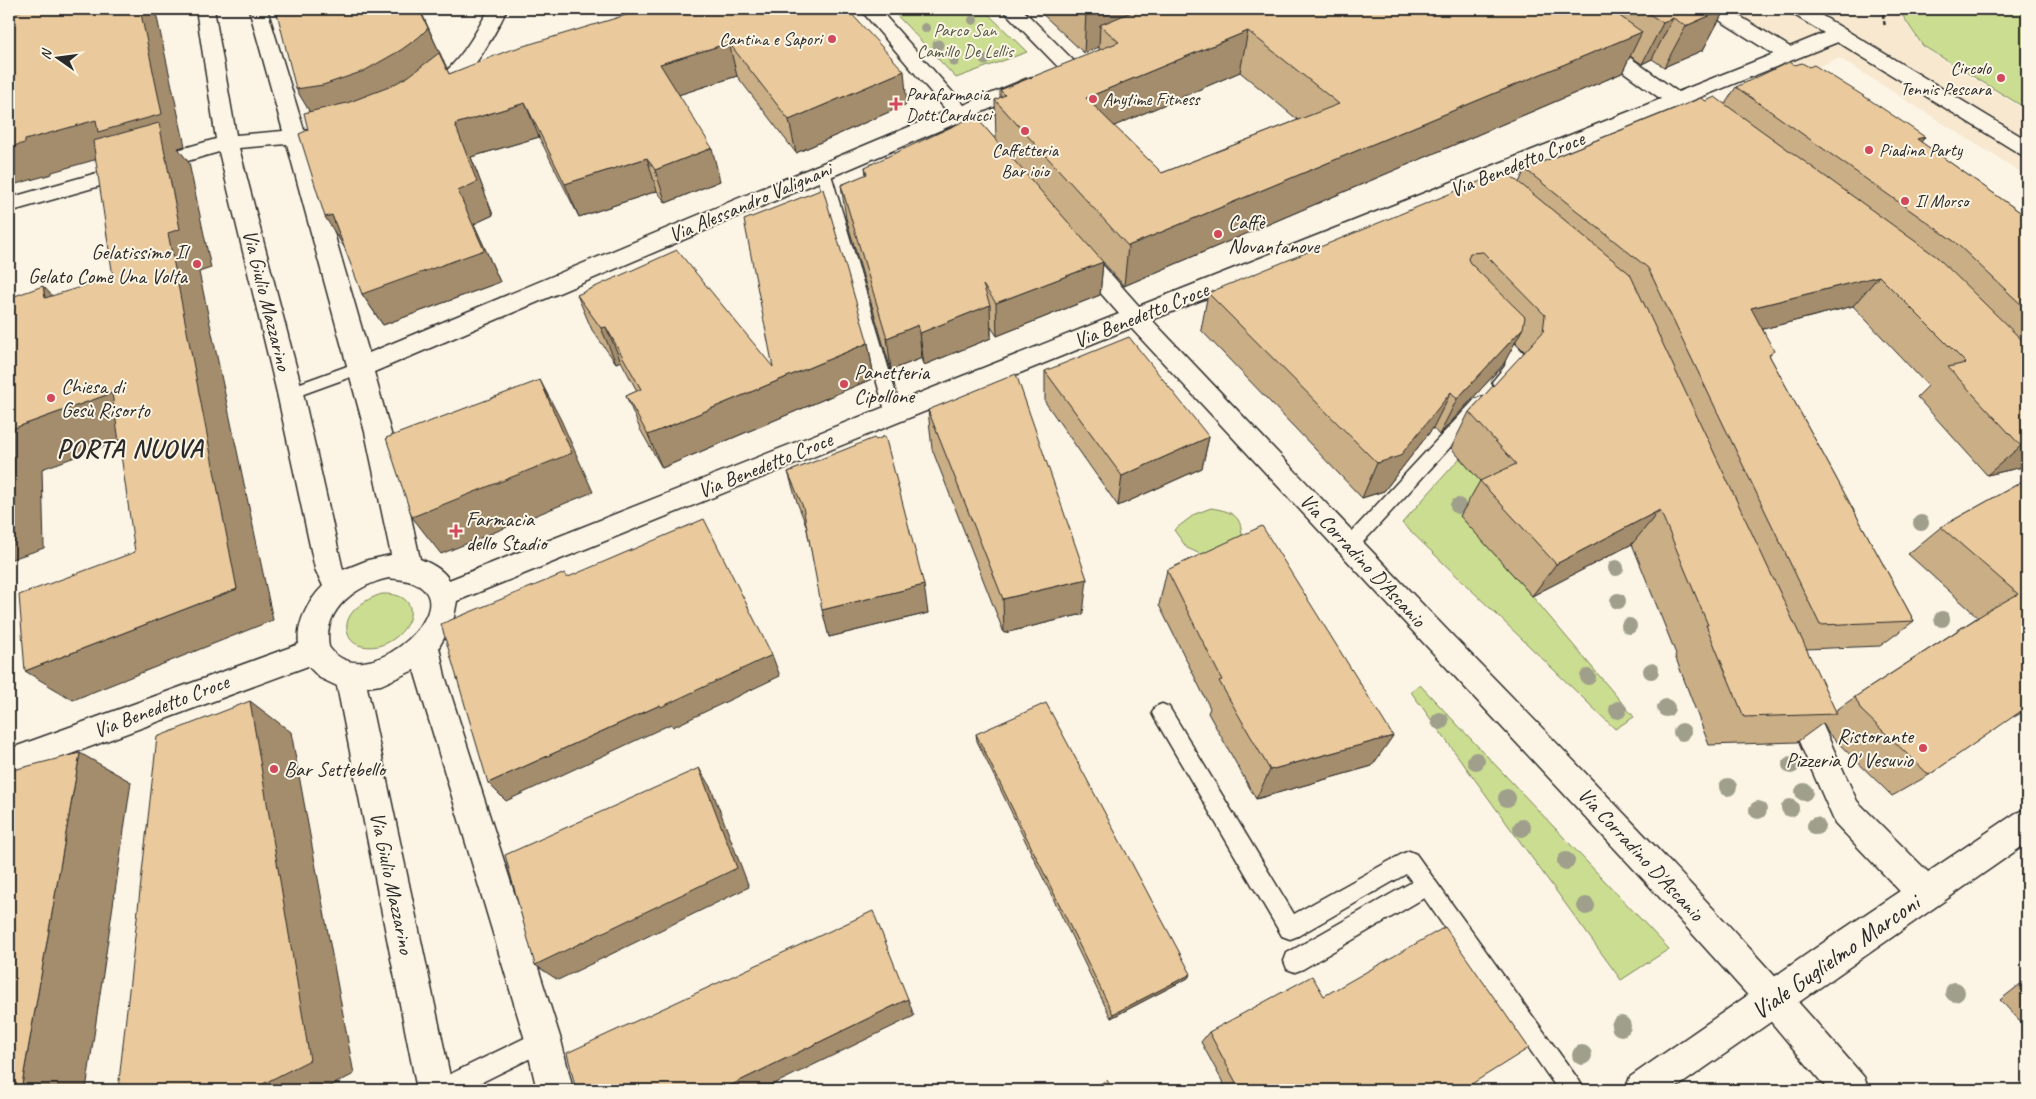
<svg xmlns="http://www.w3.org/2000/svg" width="2036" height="1099" font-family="Caveat,sans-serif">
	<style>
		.built { fill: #f7e8cf }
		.green { fill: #cbdd91; stroke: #7b845e }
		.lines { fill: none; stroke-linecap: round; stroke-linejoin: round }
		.lane-casing { stroke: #2b2b2b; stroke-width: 3 }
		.street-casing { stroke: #2b2b2b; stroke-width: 3 }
		.secondary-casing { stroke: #2b2b2b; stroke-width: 3 }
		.path { stroke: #2b2b2b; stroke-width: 2.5; stroke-dasharray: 4 3; stroke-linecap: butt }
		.lane { fill: #fcf5e5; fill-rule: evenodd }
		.street { fill: #fcf5e5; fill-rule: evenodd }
		.secondary { fill: #fcf5e5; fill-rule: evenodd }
		.tree { fill: #9f9f8c }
		.wall { fill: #c9ae86; stroke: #2b2b2b; fill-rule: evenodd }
		.shaded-wall { fill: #a48d6d; stroke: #2b2b2b }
		.building { fill: #eaca9c; stroke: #2b2b2b; fill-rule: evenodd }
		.poi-dot { fill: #d1495b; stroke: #fcf5e5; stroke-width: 2 }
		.labels { text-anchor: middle; stroke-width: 4; stroke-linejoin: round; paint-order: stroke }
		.far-park-label { font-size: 18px; fill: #535844; stroke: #fcf5e5 }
		.far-poi-label { font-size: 18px; fill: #2b2b2b; stroke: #fcf5e5; text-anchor: start }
		.street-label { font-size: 21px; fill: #2b2b2b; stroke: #fcf5e5 }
		.poi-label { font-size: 21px; fill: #2b2b2b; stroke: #fcf5e5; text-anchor: start }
		.near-street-label { font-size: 25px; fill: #2b2b2b; stroke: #fcf5e5 }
		.district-label { font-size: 26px; font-weight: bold; letter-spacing: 1px; fill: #2b2b2b; stroke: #fcf5e5 }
	</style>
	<rect width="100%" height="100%" fill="#fcf5e5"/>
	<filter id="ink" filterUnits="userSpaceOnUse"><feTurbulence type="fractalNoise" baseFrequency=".02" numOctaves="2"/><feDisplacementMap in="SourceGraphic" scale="10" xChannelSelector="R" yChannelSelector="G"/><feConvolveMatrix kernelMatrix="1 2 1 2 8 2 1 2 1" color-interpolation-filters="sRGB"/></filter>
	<g filter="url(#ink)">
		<!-- built -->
		<path class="built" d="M 1705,9 L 1897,9 L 1922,47 L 2027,111 L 2027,176 L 1839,58 L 1802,73 Z"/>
		<!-- green -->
		<g class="green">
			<path d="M 891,9 L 983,9 L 1027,52 L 956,78 Z"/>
			<path d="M 1898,9 L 2027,9 L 2027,109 L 1923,46 Z"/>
			<path d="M 1460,458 L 1495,498 L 1461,516 L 1532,596 L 1634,717 L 1615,729 L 1402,523 Z"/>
			<path d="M 1211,508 C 1237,512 1243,518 1242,545 L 1212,559 L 1187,548 L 1174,530 L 1195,514 Z"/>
			<path d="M 382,594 C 437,592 402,655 362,646 C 356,645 350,641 348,634 C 341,614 365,599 382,594 Z"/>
			<path d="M 1420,685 L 1669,949 L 1621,980 L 1411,692 Z"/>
		</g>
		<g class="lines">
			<!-- lane casing -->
			<g class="lane-casing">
				<g id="lane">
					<path d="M 823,167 L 828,168 L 830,171 L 902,414 L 900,418 L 894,420 L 888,418 L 886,414 L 816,171 L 818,168 Z"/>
					<path d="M 1495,326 L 1500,328 L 1523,352 C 1522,357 1522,364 1520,369 C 1516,379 1505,389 1494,386 L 1492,382 L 1505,366 L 1507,354 L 1487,332 L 1490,328 Z"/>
					<path d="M 361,361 L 367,363 L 369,367 L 367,371 L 290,399 L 284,397 L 282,393 L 284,389 Z"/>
					<path d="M 1481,397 L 1487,399 L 1489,403 L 1487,407 L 1355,551 L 1349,553 L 1343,551 L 1340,546 L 1343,541 L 1475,399 Z"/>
					<path d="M 1162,704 L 1169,707 L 1294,914 L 1402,854 L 1409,851 L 1416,854 L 1580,1082 L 1583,1090 L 1558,1090 L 1424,898 L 1303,969 L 1295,972 L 1287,969 L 1284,961 L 1287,953 L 1412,882 L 1406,874 L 1298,936 L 1290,939 L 1282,936 L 1155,719 L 1152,713 L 1155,707 Z"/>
					<path d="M 543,1029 L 551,1032 L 554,1040 L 551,1048 L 466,1090 L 431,1090 L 434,1082 Z"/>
				</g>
			</g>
			<!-- street casing -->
			<g class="street-casing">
				<g id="street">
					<path d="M 196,9 L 214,9 L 236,135 L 283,131 L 249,9 L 267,9 L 304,130 L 322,132 L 325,137 L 322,142 L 308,144 L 369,353 L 947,111 L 860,9 L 879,9 L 964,105 L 1026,79 L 1033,77 L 1040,79 L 1043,83 L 1040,87 L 973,116 L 998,144 L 1002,149 L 998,154 C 980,159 968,136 957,123 L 374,372 L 400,466 L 420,559 C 430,563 444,570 449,580 L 1119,314 L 1069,257 L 1066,251 L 1069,245 L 1077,243 L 1085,245 L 1139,306 L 1661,99 L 1595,51 L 1589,49 L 1586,45 L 1589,41 L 1596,39 L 1607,41 L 1678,92 L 1781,51 L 1788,49 L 1795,51 L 1798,55 L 1795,59 L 1691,101 L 1697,108 L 1694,113 L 1687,114 L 1674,108 L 1152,320 C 1251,425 1351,530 1451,634 C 1592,779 1732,924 1864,1077 L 1869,1090 L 1828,1090 L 1762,1011 L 1644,880 L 1131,328 L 457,601 L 453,622 L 439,647 L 445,676 L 561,1040 L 573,1090 L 537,1090 L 525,1040 L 414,670 L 381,685 L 367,687 L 453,1090 L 417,1090 L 337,686 L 320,678 L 308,666 L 9,777 L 9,749 L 299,644 C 296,623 309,600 323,586 L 315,569 L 277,393 L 219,152 L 9,212 L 9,198 L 216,139 ZM 287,144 L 365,432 L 391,555 L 368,560 L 343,570 L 303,393 L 239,148 ZM 389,578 C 402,580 415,580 424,590 C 452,617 363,695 329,647 C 322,610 356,585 389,578 Z"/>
					<path d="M 489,9 L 507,9 C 496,33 457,106 426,98 L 423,94 C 430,83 444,75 453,64 C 468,48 478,28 489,9 Z"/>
					<path d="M 1002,9 L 1022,9 L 1077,64 L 1080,68 L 1077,72 L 1070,74 L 1063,72 Z"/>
					<path d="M 1795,684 L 1806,688 L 1857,801 L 1937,881 L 1941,893 L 1937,905 L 1925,909 L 1913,905 L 1835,823 L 1780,698 L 1784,688 Z"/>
				</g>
			</g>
			<!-- secondary casing -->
			<g class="secondary-casing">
				<g id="secondary">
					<path d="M 1706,9 L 1728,9 L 1790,47 L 1824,33 L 1791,13 L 1789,9 L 1811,9 L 2027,140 L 2027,156 L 2020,154 L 1838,42 L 1795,59 L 1788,61 L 1781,59 L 1708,13 Z"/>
					<path d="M 2027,809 L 2027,843 L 1673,1090 L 1625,1090 L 1630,1077 L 1833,936 L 2016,813 Z"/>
				</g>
			</g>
			<!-- path -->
			<path class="path" d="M 1878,9 L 1883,15 L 1885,27"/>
			<!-- lane -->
			<use href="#lane" class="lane"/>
			<!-- street -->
			<use href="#street" class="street"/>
			<!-- secondary -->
			<use href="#secondary" class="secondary"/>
		</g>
		<!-- trees -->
		<g class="tree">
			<circle cx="973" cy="20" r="5"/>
			<circle cx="925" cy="28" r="5"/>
			<circle cx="938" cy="45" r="5.5"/>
			<circle cx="1003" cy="52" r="5.5"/>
			<circle cx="985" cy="60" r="5.5"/>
			<circle cx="954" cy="61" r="5.5"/>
			<circle cx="1458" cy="506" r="8"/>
			<circle cx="1921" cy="523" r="8"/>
			<circle cx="1616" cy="568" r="8"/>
			<circle cx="1618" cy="601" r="8"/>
			<circle cx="1942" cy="619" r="8"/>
			<circle cx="1629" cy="626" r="8"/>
			<circle cx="1651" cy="671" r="8"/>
			<circle cx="1588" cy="677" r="8"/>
			<circle cx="1666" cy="708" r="9"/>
			<circle cx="1618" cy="710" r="9"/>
			<circle cx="1440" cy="721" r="9"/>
			<circle cx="1682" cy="732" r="9"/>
			<circle cx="1476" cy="761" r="9"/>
			<circle cx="1791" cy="765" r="9"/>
			<circle cx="1728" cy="787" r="9"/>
			<circle cx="1804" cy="792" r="9"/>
			<circle cx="1507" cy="798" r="9"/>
			<circle cx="1790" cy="808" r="9"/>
			<circle cx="1758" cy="810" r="9"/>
			<circle cx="1816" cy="826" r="9"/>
			<circle cx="1522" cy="828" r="9"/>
			<circle cx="1566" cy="861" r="9"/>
			<circle cx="1586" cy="906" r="9"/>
			<circle cx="1955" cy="992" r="10"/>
			<circle cx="1621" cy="1026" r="10"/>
			<circle cx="1582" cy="1055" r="10"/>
		</g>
		<!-- wall -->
		<g class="wall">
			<path d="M 276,9 L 420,9 L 449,74 L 646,9 L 907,104 L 796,153 L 737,76 L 678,95 L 720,181 L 666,203 L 657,191 L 579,217 L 539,137 L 471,157 L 493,215 L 474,224 L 500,282 L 383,325 L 362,294 L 308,130 L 309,111 Z"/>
			<path d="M 1037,9 L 1725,9 L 1703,50 L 1664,67 L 1652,59 L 1642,64 L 1630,56 L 1622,73 L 1124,286 L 1103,262 L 1100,295 L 997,336 L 991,327 L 991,338 L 924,365 L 922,358 L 891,370 L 846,218 L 841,185 L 866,175 L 865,167 L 996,140 L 995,100 L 1000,98 L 1000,90 L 1099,51 L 1099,47 L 1084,53 ZM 1240,72 L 1298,120 L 1162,173 L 1114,126 Z"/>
			<path d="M 1736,87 L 1925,137 L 1921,142 L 2027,217 L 2027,466 L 1987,475 L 1917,397 L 1928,386 L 1853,306 L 1763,329 L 1770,357 L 1914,621 L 1880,646 L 1806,649 L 1835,711 L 1855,697 L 1978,617 L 1908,554 L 1941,527 L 2027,479 L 2027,710 L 2014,717 L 2013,716 L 1929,775 L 1892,796 L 1828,733 L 1823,723 L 1797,742 L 1709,745 L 1675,656 L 1676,654 L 1632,544 L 1532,596 L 1460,516 L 1480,481 L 1451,448 L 1469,412 L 1525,352 L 1515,342 L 1503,365 L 1439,435 L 1433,428 L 1384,491 L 1362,498 L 1201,330 L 1208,293 L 1519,183 L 1525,169 L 1706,101 L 1725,104 Z"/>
			<path d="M 577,295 L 773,367 L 868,343 L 874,378 L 662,468 L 640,429 L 626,396 L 637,391 L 621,361 L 616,363 L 592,330 Z"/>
			<path d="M 1045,371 L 1209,437 L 1202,468 L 1118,506 L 1045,402 Z"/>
			<path d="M 928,410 L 1083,614 L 1004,633 L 932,449 Z"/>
			<path d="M 876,440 L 928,613 L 829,637 L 806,525 L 797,502 L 788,472 Z"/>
			<path d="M 1167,570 L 1372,766 L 1256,799 L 1208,713 L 1210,708 L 1159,605 Z"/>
			<path d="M 976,734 L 1188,978 L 1111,1018 L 977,741 Z"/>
			<path d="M 2027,979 L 2027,1028 L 2000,1000 Z"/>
			<path d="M 1324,996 L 1462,1090 L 1227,1090 L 1201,1042 L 1209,1032 Z"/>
		</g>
		<!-- shaded-wall -->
		<g class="shaded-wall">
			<path d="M 140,9 L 153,9 L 156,13 L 185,146 L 178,148 L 189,163 L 211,268 L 199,272 L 273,620 L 73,700 L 25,671 L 237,589 L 115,154 L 52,172 L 52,174 L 9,186 L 9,147 L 25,140 Z"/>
			<path d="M 419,9 L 447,68 L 320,129 L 296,89 Z"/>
			<path d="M 1095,9 L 1153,9 L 1100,25 L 1099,47 L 1084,53 L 1086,12 Z"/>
			<path d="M 1725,9 L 1703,50 L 1664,67 L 1686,26 Z"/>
			<path d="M 1673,18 L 1652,59 L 1642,64 L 1663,23 Z"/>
			<path d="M 1248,31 L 1240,72 L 1084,139 L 1086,98 Z"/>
			<path d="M 1642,32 L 1622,73 L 1124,286 L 1128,246 Z"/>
			<path d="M 729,43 L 737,76 L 669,98 L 660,64 Z"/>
			<path d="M 904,71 L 907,104 L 796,153 L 789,120 Z"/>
			<path d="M 525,103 L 539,137 L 471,157 L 493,215 L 474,224 L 500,282 L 383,325 L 362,294 L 458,191 L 455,124 Z"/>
			<path d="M 1925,137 L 1900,169 L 1917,139 Z"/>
			<path d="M 712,148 L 720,181 L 666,203 L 655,170 Z"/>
			<path d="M 647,158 L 657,191 L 579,217 L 565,184 Z"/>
			<path d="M 332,215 L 346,250 L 325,217 Z"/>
			<path d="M 1103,262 L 1100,295 L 997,336 L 996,303 Z"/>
			<path d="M 1879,276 L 1853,306 L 1728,338 L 1751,308 Z"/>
			<path d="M 43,286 L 80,325 L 45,298 Z"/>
			<path d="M 990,305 L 991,338 L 924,365 L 920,333 Z"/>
			<path d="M 918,325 L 922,358 L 891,370 L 887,338 Z"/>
			<path d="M 606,327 L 621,361 L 616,363 L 601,328 Z"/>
			<path d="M 1523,328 L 1503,365 L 1439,435 L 1457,399 Z"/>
			<path d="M 868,343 L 874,378 L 662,468 L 648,435 Z"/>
			<path d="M 540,380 L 561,420 L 593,492 L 441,554 L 412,517 Z"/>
			<path d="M 1451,392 L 1433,428 L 1384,491 L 1362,498 L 1377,463 Z"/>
			<path d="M 112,393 L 149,430 L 42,469 L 44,548 L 9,560 L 9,430 Z"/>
			<path d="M 1209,437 L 1202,468 L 1118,506 L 1122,476 Z"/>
			<path d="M 2027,445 L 2027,466 L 1987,475 L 2021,446 Z"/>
			<path d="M 1660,510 L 1632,544 L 1532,596 L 1556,564 Z"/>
			<path d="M 1087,579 L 1083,614 L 1004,633 L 1003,599 Z"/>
			<path d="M 924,585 L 928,613 L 829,637 L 822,610 Z"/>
			<path d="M 772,655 L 780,676 L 673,727 L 671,724 L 506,801 L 488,783 L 660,705 Z"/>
			<path d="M 250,701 L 291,732 L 354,1074 L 323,1090 L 251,1090 Z"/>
			<path d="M 1393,736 L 1372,766 L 1256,799 L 1270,770 Z"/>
			<path d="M 80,753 L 131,782 L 86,1090 L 21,1090 Z"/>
			<path d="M 699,768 L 712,790 L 749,887 L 558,980 L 535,965 Z"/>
			<path d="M 1191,974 L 1188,978 L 1111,1018 L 1113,1014 Z"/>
			<path d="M 908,999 L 914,1016 L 762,1090 L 721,1090 Z"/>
		</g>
		<!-- building -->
		<g class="building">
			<path d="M 28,9 L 140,9 L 162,114 L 98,132 L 96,120 L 25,140 L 25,143 L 9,147 L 9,14 Z"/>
			<path d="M 276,9 L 419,9 L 428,28 L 419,37 L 401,50 L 364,71 L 323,85 L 296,89 Z"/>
			<path d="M 646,9 L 847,9 L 904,71 L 789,120 L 729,43 L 660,64 L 712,148 L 655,170 L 647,158 L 565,184 L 525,103 L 455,124 L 477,182 L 458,191 L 484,250 L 362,294 L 332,215 L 325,217 L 299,134 L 308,130 L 304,113 L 347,103 L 389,87 L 409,76 L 439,53 L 449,74 L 507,51 Z"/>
			<path d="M 1083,9 L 1095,9 L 1086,12 Z"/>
			<path d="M 1139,9 L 1571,9 L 1614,12 L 1642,32 L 1128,246 L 995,100 L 1005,95 L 1000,90 L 1119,42 L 1100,25 ZM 1248,31 L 1339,104 L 1162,173 L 1086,98 Z"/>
			<path d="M 1642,9 L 1725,9 L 1686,26 L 1673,18 L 1663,23 Z"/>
			<path d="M 1789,62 L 1795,65 L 1802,63 L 1809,67 L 1814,65 L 1870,100 L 1925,137 L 1917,139 L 2027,217 L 2027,310 L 1955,242 L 1736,87 Z"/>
			<path d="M 1715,97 L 1937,257 L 2027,345 L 2027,445 L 2021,446 L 1948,367 L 1966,363 L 1879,276 L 1751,308 L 1774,351 L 1769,355 L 1914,621 L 1820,625 L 1648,268 L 1525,169 L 1701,98 L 1706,101 Z"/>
			<path d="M 975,116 L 1103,262 L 996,303 L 983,285 L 990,305 L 920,333 L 918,325 L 887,338 L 841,185 L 867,174 L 865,167 Z"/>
			<path d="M 159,123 L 180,229 L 168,233 L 237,589 L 25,671 L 19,595 L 135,552 L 112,393 L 9,430 L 9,298 L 43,286 L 45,298 L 113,277 L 93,141 Z"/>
			<path d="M 1505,171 L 1630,274 L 1837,714 L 1744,717 L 1706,625 L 1708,625 L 1660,510 L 1556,564 L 1480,481 L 1516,464 L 1469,412 L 1543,332 L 1545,315 L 1483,252 L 1470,253 L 1468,259 L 1470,263 L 1525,317 L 1523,328 L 1457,399 L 1451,392 L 1400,456 L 1377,463 L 1208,293 Z"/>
			<path d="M 823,189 L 868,343 L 648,435 L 626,396 L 641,389 L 606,327 L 601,328 L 577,295 L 677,250 L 773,367 L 744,220 Z"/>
			<path d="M 1129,337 L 1209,437 L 1122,476 L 1045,371 Z"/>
			<path d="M 1016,374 L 1087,579 L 1003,599 L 928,410 Z"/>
			<path d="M 540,380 L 572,453 L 412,517 L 386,438 Z"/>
			<path d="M 885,436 L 924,585 L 822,610 L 803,507 L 788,472 L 874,438 L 876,440 Z"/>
			<path d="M 2027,479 L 2027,707 L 1929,775 L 1861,710 L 1855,697 L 1991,609 L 2018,594 L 1941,527 Z"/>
			<path d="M 704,519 L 772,655 L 661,707 L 660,705 L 488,783 L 441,624 L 565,573 L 566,578 Z"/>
			<path d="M 1262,526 L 1393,736 L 1270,770 L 1219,681 L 1222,680 L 1167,570 Z"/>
			<path d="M 250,701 L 310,1060 L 251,1090 L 118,1090 L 157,737 Z"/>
			<path d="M 1046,703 L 1191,974 L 1113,1014 L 976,734 Z"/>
			<path d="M 80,753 L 21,1090 L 9,1090 L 9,771 Z"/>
			<path d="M 699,768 L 737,868 L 535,965 L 505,855 Z"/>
			<path d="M 873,911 L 908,999 L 721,1090 L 576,1090 L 567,1053 Z"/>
			<path d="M 1445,927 L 1529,1048 L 1462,1090 L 1240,1090 L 1209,1032 L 1312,976 L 1324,996 Z"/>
			<path d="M 1107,1080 L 1112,1090 L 1089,1090 Z"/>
		</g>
	</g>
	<!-- markers -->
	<g class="poi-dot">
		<circle cx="832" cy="39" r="5"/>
		<circle cx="2001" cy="78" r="5"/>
		<circle cx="1093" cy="99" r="5"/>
		<path d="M893.5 96.5h5v5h5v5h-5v5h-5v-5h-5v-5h5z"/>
		<circle cx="1025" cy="131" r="5"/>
		<circle cx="1869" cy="150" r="5"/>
		<circle cx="1905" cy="201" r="5"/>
		<circle cx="1218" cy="234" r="5"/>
		<circle cx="197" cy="264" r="5"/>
		<circle cx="844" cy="384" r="5"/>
		<circle cx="51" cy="398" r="5"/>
		<path d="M453.5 523.5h5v5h5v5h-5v5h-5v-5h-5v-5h5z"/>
		<circle cx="1923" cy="748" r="5"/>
		<circle cx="274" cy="769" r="5"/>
	</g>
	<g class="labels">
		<!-- far-park labels -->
		<g class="far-park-label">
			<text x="965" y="36">Parco San<tspan x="965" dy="21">Camillo De Lellis</tspan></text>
		</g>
		<!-- far-poi labels -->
		<g class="far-poi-label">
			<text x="822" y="45" text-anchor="end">Cantina e Sapori</text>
			<text x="1991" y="74" text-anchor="end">Circolo<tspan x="1991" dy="21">Tennis Pescara</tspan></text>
			<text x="906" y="100">Parafarmacia<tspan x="906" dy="21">Dott.Carducci</tspan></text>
			<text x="1103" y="105">Anytime Fitness</text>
			<text x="1025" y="156" text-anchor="middle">Caffetteria<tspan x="1025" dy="21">Bar ioio</tspan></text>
			<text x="1879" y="156">Piadina Party</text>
			<text x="1915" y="207">Il Morso</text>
		</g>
		<!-- street labels -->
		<g class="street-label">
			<text transform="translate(1517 164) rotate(-22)" y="7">Via Benedetto Croce</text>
			<text transform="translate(750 202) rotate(-23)" y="7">Via Alessandro Valignani</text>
			<text transform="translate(267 300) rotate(76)" y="7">Via Giulio Mazzarino</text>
			<text transform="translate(1141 315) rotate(-22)" y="7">Via Benedetto Croce</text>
			<text transform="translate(765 465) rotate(-22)" y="7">Via Benedetto Croce</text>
			<text transform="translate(1363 560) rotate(47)" y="7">Via Corradino D'Ascanio</text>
			<text transform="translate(161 706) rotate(-21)" y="7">Via Benedetto Croce</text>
			<text transform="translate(1641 854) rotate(47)" y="7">Via Corradino D'Ascanio</text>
			<text transform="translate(392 883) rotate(78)" y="7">Via Giulio Mazzarino</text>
		</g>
		<!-- poi labels -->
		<g class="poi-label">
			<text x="1228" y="229">Caffè<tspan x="1228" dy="24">Novantanove</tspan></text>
			<text x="187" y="259" text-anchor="end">Gelatissimo Il<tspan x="187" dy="24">Gelato Come Una Volta</tspan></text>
			<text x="854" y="379">Panetteria<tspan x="854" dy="24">Cipollone</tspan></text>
			<text x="61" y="393">Chiesa di<tspan x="61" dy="24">Gesù Risorto</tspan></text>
			<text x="466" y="526">Farmacia<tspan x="466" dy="24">dello Stadio</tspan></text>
			<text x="1913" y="743" text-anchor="end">Ristorante<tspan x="1913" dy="24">Pizzeria O' Vesuvio</tspan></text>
			<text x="284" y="776">Bar Settebello</text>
		</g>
		<!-- near-street labels -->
		<g class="near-street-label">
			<text transform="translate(1835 956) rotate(-35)" y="9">Viale Guglielmo Marconi</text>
		</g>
		<!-- district labels -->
		<g class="district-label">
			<text x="130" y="457">PORTA NUOVA</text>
		</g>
	</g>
	<!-- margin -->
	<rect width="2036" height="1099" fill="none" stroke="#fcf5e5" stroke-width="30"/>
	<rect x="15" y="15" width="2006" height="1069" fill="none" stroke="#2b2b2b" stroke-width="2" filter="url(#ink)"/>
	<!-- north arrow -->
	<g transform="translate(58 58) rotate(284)" stroke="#fcf5e5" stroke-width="4" paint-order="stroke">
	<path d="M0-4L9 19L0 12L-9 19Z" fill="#2b2b2b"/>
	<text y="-8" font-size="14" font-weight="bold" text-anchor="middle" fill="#2b2b2b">N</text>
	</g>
</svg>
